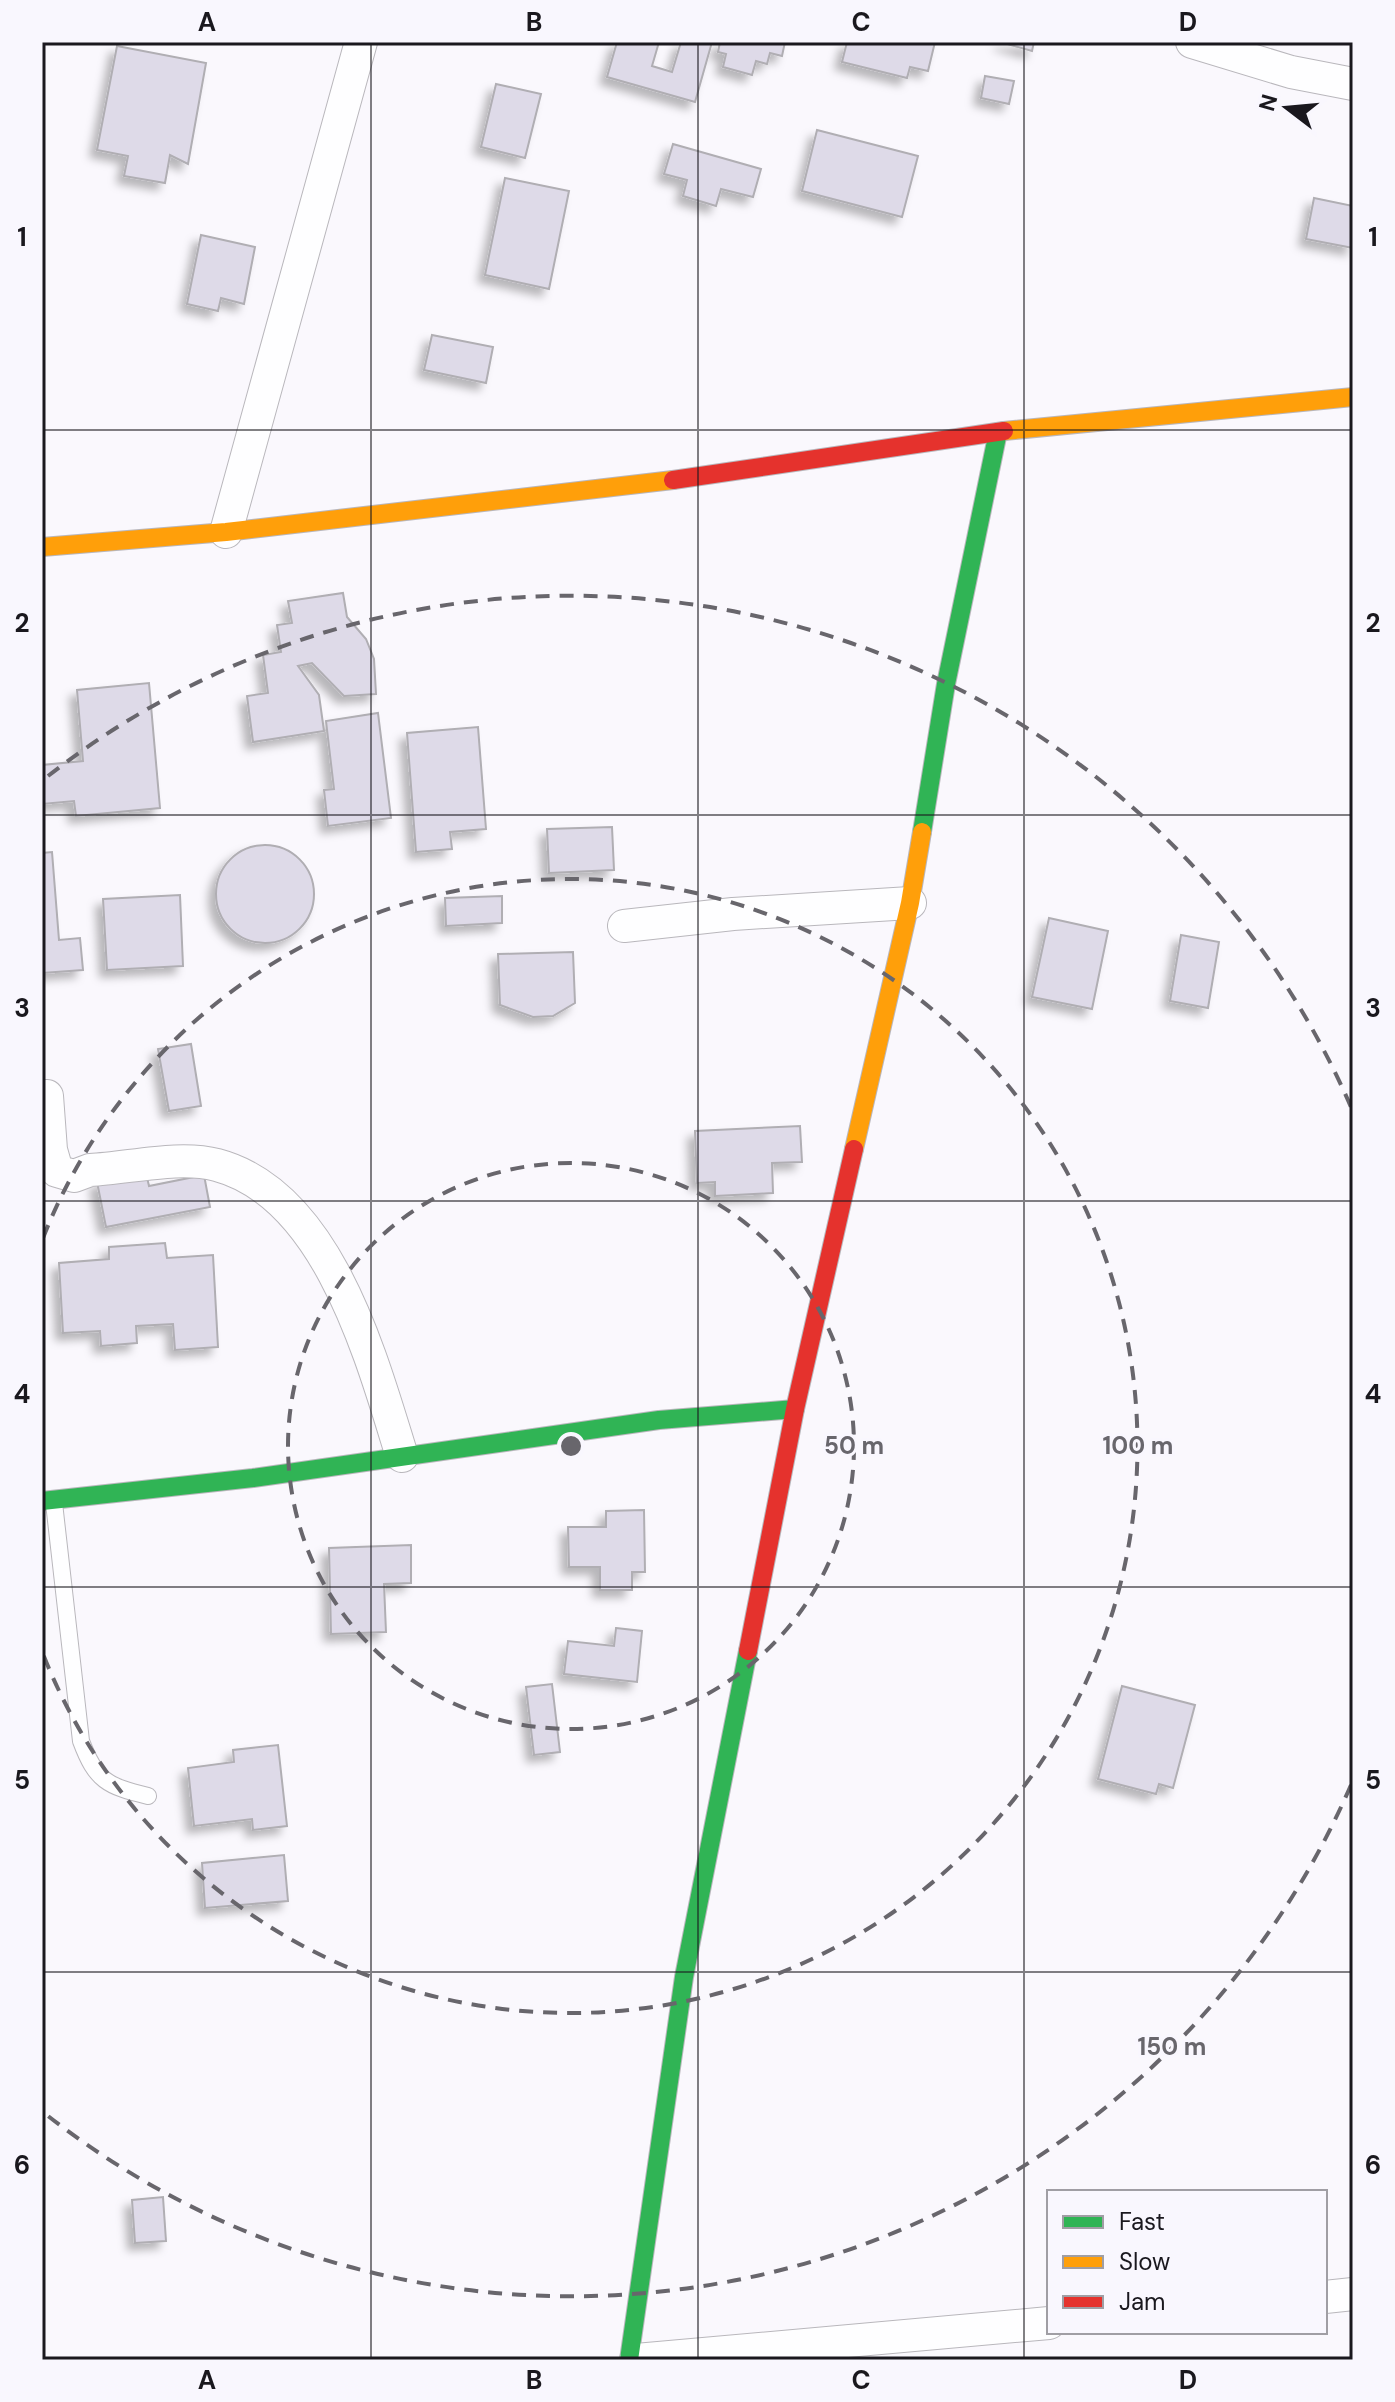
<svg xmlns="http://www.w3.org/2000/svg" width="1395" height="2402" font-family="'DM Sans',sans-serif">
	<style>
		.building { fill: #dedae8; stroke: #b0aeb3; stroke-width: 2; filter: url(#shadow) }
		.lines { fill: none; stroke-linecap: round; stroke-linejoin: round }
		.lane-casing { stroke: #b9b7bc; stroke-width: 18 }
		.street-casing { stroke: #b9b7bc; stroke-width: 34 }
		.fast-casing { stroke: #b9b7bc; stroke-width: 20 }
		.slow-casing { stroke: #b9b7bc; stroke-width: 20 }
		.jam-casing { stroke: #b9b7bc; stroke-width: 20 }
		.lane { stroke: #fefeff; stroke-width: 16 }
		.street { stroke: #fefeff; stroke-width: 32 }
		.fast { stroke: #30b455; stroke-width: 18 }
		.slow { stroke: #ff9f0a; stroke-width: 18 }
		.jam { stroke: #e5322d; stroke-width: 18 }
		.grid { fill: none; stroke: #1a181e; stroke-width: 2; stroke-opacity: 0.55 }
		.ring { fill: none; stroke: #68666c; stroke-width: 4; stroke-dasharray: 14 10 }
		.centre { fill: #68666c; stroke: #f9f7fe; stroke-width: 4 }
		.ring-label { font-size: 24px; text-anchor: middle; font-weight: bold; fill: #68666c; stroke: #f9f7fe; stroke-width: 6; stroke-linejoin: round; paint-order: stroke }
		.neatline { fill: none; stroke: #1a181e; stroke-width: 3 }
		.grid-label { font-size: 26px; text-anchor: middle; font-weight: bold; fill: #1a181e }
	</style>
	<defs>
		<filter id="shadow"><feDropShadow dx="-7" dy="7" stdDeviation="4" flood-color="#0004"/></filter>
	</defs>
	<rect width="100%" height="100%" fill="#faf8fd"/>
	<!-- building -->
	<g class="building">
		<path d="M 617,42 L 659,42 L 652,66 L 672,72 L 681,42 L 712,42 L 695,102 L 607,77 Z"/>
		<path d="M 720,42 L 785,42 L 782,56 L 770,53 L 767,64 L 756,61 L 752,75 L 723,67 L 726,54 L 718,52 Z"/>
		<path d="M 847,42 L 935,42 L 928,71 L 910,67 L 907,78 L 842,62 Z"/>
		<path d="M 1000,42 L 1034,42 L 1032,51 Z"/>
		<path d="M 117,46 L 206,63 L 188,164 L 170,155 L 165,183 L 124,176 L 128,156 L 97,150 Z"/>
		<path d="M 985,76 L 1014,81 L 1009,104 L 981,98 Z"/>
		<path d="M 496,84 L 541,94 L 525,158 L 481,147 Z"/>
		<path d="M 817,130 L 918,156 L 902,217 L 802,191 Z"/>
		<path d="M 673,144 L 761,169 L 753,197 L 721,189 L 716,206 L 683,196 L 687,180 L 664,174 Z"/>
		<path d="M 505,178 L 569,191 L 549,289 L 485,275 Z"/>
		<path d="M 1314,198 L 1353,206 L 1353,248 L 1306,239 Z"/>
		<path d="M 201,235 L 255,247 L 244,304 L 221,298 L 218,311 L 187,304 Z"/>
		<path d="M 432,335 L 493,347 L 486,383 L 424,370 Z"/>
		<path d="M 343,593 L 347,617 L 366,639 L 374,659 L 376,694 L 344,696 L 312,663 L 298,666 L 319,695 L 324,731 L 253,742 L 247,696 L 268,693 L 263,655 L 281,652 L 277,625 L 292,623 L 288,601 Z"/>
		<path d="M 149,683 L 160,808 L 76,816 L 74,801 L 42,804 L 42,765 L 83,761 L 77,690 Z"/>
		<path d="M 378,713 L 391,818 L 328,826 L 324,790 L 334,789 L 326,721 Z"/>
		<path d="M 478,727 L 486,829 L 450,832 L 452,849 L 416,852 L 407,733 Z"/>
		<path d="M 612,827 L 614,870 L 549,873 L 547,829 Z"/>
		<circle cx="265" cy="894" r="49"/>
		<path d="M 52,852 L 59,940 L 80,938 L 83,970 L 42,973 L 42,853 Z"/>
		<path d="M 180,895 L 183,966 L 107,970 L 103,899 Z"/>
		<path d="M 502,896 L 502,923 L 446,926 L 445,898 Z"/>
		<path d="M 1049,918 L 1108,931 L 1092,1009 L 1032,997 Z"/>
		<path d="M 1181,935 L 1219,942 L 1208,1008 L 1170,1001 Z"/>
		<path d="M 573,952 L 575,1003 L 553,1016 L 533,1017 L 500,1005 L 498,954 Z"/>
		<path d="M 191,1044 L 201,1106 L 169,1111 L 158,1049 Z"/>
		<path d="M 800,1126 L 802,1162 L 772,1163 L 773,1193 L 715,1196 L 715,1182 L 697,1183 L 695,1131 Z"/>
		<path d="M 146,1173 L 149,1186 L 204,1175 L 210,1207 L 106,1227 L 97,1182 Z"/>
		<path d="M 165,1243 L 167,1258 L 213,1255 L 218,1347 L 175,1350 L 173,1324 L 136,1326 L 137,1343 L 101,1346 L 100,1331 L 63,1333 L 59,1263 L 109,1259 L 109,1247 Z"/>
		<path d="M 644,1510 L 645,1572 L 632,1572 L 632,1590 L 600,1590 L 600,1567 L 569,1567 L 568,1527 L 606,1527 L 606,1511 Z"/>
		<path d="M 411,1545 L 411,1583 L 384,1584 L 386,1632 L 331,1634 L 329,1548 Z"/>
		<path d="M 616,1628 L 642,1631 L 637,1682 L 564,1674 L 568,1641 L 614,1646 Z"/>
		<path d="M 552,1684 L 560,1752 L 534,1755 L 526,1687 Z"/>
		<path d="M 1122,1686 L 1195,1705 L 1173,1788 L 1159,1784 L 1156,1794 L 1098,1779 Z"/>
		<path d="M 278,1745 L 287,1826 L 253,1830 L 252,1819 L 194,1826 L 188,1768 L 234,1762 L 233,1750 Z"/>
		<path d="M 284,1855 L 288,1901 L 205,1908 L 202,1863 Z"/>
		<path d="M 163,2197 L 166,2241 L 135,2243 L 132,2200 Z"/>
	</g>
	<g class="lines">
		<!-- lane casing -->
		<g class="lane-casing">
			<path id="lane" d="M 54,1503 L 81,1741 C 96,1781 107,1786 148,1796"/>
		</g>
		<!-- street casing -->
		<g class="street-casing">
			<g id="street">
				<path d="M 1192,42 L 1291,72 L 1353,84"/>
				<path d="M 226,532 L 361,42"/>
				<path d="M 624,926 L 733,914 L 910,903"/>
				<path d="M 47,1096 L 51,1150 L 57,1171 L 74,1176 L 90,1170 C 130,1168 179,1155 217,1165 C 329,1195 372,1360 402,1456"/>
				<path d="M 1325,2297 L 1353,2294"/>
				<path d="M 636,2360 L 1049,2323"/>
			</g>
		</g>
		<!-- fast casing -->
		<g class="fast-casing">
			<g id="fast">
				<path d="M 922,832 L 946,684 L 998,432"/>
				<path d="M 42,1501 L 253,1478 L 659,1420 L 795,1409"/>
				<path d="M 629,2360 L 684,1977 L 748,1651"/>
			</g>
		</g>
		<!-- slow casing -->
		<g class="slow-casing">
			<g id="slow">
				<path d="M 1004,431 L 1353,397"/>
				<path d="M 42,547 L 226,532 L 673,480"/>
				<path d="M 854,1149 L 910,903 L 922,832"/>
			</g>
		</g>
		<!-- jam casing -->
		<g class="jam-casing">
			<g id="jam">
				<path d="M 673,480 L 1004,431"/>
				<path d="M 748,1651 L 795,1409 L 854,1149"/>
			</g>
		</g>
		<!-- lane -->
		<use href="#lane" class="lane"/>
		<!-- street -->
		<use href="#street" class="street"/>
		<!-- fast -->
		<use href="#fast" class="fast"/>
		<!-- slow -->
		<use href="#slow" class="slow"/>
		<!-- jam -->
		<use href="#jam" class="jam"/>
	</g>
	<!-- grid -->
	<path class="grid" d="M 371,42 L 371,2360M 698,42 L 698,2360M 1024,42 L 1024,2360M 42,430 L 1353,430M 42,815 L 1353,815M 42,1201 L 1353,1201M 42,1587 L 1353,1587M 42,1972 L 1353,1972"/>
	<!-- distance rings -->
	<g class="ring">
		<circle cx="571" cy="1446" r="283"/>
		<path d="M43 1238A567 567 0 1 1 43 1654"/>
		<path d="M1351 1785A850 850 0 0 1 48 2116M48 776A850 850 0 0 1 1351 1107"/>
	</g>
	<circle cx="571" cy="1446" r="12" class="centre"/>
	<g class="ring-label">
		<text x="854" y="1454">50 m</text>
		<text x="1138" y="1454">100 m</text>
		<text x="1172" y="2055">150 m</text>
	</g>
	<!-- border -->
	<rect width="1395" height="2402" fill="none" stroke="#f9f7fe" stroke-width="88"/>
	<!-- legend -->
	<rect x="1047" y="2190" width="280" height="144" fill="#f9f7fe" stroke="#a09ea4" stroke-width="2"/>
	<rect x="1063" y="2216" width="40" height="12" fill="#30b455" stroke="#a09ea4" stroke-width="2"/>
	<text x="1119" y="2230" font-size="24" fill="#1a181e">Fast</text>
	<rect x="1063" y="2256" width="40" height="12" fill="#ff9f0a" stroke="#a09ea4" stroke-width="2"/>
	<text x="1119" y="2270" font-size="24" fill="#1a181e">Slow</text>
	<rect x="1063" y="2296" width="40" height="12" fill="#e5322d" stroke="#a09ea4" stroke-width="2"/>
	<text x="1119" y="2310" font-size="24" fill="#1a181e">Jam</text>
	<!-- north arrow -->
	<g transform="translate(1287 108) rotate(286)" stroke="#f9f7fe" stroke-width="6" paint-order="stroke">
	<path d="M0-6L14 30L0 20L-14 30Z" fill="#1a181e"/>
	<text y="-12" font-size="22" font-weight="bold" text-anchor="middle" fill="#1a181e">N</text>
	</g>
	<rect x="44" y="44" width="1307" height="2314" class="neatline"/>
	<g class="grid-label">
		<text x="207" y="31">A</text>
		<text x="534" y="31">B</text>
		<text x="861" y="31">C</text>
		<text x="1188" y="31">D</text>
		<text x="22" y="246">1</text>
		<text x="1373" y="246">1</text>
		<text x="22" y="632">2</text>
		<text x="1373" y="632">2</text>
		<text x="22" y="1017">3</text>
		<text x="1373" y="1017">3</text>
		<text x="22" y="1403">4</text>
		<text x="1373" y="1403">4</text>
		<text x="22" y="1789">5</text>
		<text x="1373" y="1789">5</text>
		<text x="22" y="2174">6</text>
		<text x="1373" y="2174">6</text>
		<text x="207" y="2389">A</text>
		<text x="534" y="2389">B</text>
		<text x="861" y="2389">C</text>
		<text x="1188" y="2389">D</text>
	</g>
</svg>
